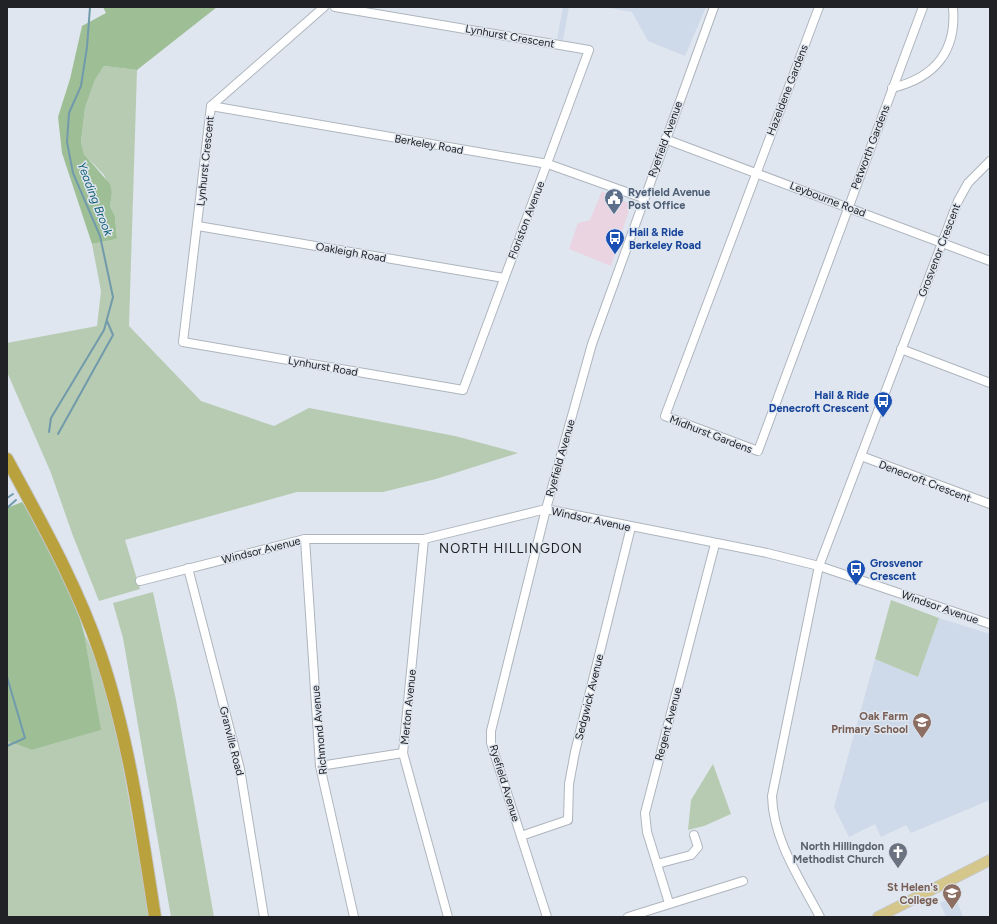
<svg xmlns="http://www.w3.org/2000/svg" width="997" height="924" font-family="Figtree,sans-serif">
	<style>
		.commercial { fill: #ead4e1 }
		.built { fill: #cedae9 }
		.green { fill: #b7cbb2 }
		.forest { fill: #9ebf96 }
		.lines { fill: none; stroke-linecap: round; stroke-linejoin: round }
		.stream { stroke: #719aab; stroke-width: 2 }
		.minor-casing { stroke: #aeb5bd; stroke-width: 10 }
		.major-casing { stroke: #c5c6c7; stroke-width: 12 }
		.highway-casing { stroke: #c5c6c7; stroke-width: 14 }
		.minor { stroke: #fff; stroke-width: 8 }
		.major { stroke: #d5c78b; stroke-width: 10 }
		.highway { stroke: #b9a13d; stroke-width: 12 }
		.labels { text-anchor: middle; stroke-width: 3; stroke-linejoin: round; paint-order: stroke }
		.street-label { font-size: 11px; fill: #202226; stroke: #dfe6ef }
		.service-label { font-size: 11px; font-weight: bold; fill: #4e5e75; stroke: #dfe6ef; text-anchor: start }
		.transit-label { font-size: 11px; font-weight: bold; fill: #164399; stroke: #dfe6ef; text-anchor: start }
		.education-label { font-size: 11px; font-weight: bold; fill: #785e54; stroke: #dfe6ef; text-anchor: end }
		.worship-label { font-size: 11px; font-weight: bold; fill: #5b616d; stroke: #dfe6ef; text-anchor: end }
		.water-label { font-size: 12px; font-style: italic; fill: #135e75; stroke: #dfe6ef }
		.quarter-label { font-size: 13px; letter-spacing: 1px; fill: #202226; stroke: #dfe6ef }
	</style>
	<rect width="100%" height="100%" fill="#dfe6ef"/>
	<!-- commercial -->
	<path class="commercial" d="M 602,191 L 631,204 L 611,266 L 569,249 L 578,223 L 590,220 Z"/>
	<!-- built -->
	<g class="built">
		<path d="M 563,7 L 569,7 L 563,40 L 557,39 Z"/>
		<path d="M 603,7 L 706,7 L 685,56 L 648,41 L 632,12 Z"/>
		<path d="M 939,618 L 990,634 L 990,800 L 911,833 L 906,825 L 881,837 L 875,824 L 849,837 L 834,807 L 875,659 L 918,677 Z"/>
		<path d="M 955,896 L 963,917 L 946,917 L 940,903 Z"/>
	</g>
	<!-- green -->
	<g class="green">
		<path d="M 104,66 L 137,70 L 129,326 L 201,401 L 274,426 L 309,408 L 455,436 L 518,453 L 436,479 L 383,492 L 297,492 L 125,540 L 140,589 L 99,601 L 73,536 L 51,473 L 7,372 L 7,343 L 97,326 L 101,291 L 92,244 L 117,239 L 115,216 L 110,206 L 112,193 L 104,175 L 84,154 L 81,142 L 85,108 L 95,80 Z"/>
		<path d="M 153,592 L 176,700 L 214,917 L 171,917 L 123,638 L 113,603 Z"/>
		<path d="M 891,600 L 939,618 L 918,677 L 875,659 Z"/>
		<path d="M 84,633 L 102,672 L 117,734 L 150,917 L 7,917 L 7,741 L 32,750 L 100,730 Z"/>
		<path d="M 713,764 L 731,814 L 704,826 L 688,830 L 691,800 Z"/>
	</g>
	<!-- forest -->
	<g class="forest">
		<path d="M 103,7 L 217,7 L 137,70 L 104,66 L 95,80 L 85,108 L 81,142 L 84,154 L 110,184 L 112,193 L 110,206 L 115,216 L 117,239 L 92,244 L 62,153 L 58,117 L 70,79 L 82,26 L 106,13 Z"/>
		<path d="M 22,502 L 41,531 L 71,589 L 84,633 L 101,730 L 32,750 L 7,741 L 7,508 Z"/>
	</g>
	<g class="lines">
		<!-- stream -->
		<g class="stream">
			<path d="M 49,432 L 51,418 L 104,330 L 113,297 L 100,236 L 73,173 L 67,142 L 69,113 L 81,86 L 87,47 L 90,7"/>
			<path d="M 58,434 L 113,335 L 107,321"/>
			<path d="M 7,498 L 13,494"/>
			<path d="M 7,508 L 16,500"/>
			<path d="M 7,677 L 25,738 L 7,746"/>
		</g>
		<!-- minor casing -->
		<g class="minor-casing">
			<g id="minor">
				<path d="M 324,7 L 211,106 L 183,342 L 463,390 L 589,50 L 335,7"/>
				<path d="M 819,7 L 665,416 L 758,451 L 923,7"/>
				<path d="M 892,88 C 934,78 957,52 953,7"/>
				<path d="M 211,106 L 548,164 L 643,198"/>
				<path d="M 665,139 L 990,261"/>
				<path d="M 198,226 L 504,278"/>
				<path d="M 901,349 L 990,383"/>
				<path d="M 861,456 L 990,504"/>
				<path d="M 305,539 L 320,766 L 354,917"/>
				<path d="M 424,539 L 403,753 L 448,917"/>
				<path d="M 188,568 L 240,769 L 264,917"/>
				<path d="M 140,581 L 305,539 L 424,539 L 546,509 L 767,553 L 819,566 L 990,624"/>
				<path d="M 320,766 L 403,753"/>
				<path d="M 521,836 L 568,820 L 569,784 L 575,752 L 631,527"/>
				<path d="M 657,864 L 691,855 L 698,847 L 694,835"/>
				<path d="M 669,903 L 647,832 L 645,813 L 715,544"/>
				<path d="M 547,917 L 491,743 L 491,731 L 546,509 L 592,344 L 714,7"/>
				<path d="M 628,917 L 743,881"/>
				<path d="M 820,917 C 800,879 773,840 772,796 L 819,566 L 958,201 L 968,183 L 990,161"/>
			</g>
		</g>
		<!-- major casing -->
		<g class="major-casing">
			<path id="major" d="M 878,917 L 990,860"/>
		</g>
		<!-- highway casing -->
		<g class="highway-casing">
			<path id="highway" d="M 7,459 C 41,522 77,585 100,653 C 129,738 141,828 155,917"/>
		</g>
		<!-- minor -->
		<use href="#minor" class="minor"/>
		<!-- major -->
		<use href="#major" class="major"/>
		<!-- highway -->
		<use href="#highway" class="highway"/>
	</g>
	<!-- icons -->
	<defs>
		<g id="civic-pin" transform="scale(1)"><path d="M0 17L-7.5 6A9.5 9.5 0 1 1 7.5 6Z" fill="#5c6f8a" stroke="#dfe6ef"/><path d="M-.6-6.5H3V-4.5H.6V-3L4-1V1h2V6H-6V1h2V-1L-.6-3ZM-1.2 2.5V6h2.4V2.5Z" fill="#fff"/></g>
		<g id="bus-pin" transform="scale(1)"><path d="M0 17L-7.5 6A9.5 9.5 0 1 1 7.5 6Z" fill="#1a4fb4" stroke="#dfe6ef"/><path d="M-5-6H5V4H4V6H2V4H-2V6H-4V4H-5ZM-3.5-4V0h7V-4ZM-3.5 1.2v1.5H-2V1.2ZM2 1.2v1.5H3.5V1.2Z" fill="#fff"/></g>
		<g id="school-pin" transform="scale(1)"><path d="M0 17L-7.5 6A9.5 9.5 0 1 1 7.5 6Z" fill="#8d6e63" stroke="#dfe6ef"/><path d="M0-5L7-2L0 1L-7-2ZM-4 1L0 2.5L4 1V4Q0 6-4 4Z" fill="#fff"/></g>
		<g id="church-pin" transform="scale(1)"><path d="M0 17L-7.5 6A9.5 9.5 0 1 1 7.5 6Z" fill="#6b7280" stroke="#dfe6ef"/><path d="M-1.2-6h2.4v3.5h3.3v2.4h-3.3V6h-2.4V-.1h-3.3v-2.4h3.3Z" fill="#fff"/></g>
	</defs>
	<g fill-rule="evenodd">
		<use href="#civic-pin" x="614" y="198"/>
		<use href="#bus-pin" x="615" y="238"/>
		<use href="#bus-pin" x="883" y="401"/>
		<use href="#bus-pin" x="856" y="569"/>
		<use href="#school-pin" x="922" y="722"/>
		<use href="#church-pin" x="898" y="852"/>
		<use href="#school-pin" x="952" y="893"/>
	</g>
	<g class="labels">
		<!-- street labels -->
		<g class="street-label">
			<text transform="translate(510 36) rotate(10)" y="4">Lynhurst Crescent</text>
			<text transform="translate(787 90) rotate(-69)" y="4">Hazeldene Gardens</text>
			<text transform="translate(665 139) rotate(-70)" y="4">Ryefield Avenue</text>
			<text transform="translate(429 144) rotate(10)" y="4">Berkeley Road</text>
			<text transform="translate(870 147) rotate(-69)" y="4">Petworth Gardens</text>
			<text transform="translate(205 161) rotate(-84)" y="4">Lynhurst Crescent</text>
			<text transform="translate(828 199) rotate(21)" y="4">Leybourne Road</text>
			<text transform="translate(526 220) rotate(-69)" y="4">Floriston Avenue</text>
			<text transform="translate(939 250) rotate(-69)" y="4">Grosvenor Crescent</text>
			<text transform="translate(351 252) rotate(10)" y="4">Oakleigh Road</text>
			<text transform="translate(323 366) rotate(10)" y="4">Lynhurst Road</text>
			<text transform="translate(711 434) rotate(21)" y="4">Midhurst Gardens</text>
			<text transform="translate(560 458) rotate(-74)" y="4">Ryefield Avenue</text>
			<text transform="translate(925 481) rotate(21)" y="4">Denecroft Crescent</text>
			<text transform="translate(591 519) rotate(12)" y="4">Windsor Avenue</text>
			<text transform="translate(261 550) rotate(-14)" y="4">Windsor Avenue</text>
			<text transform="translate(940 607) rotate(19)" y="4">Windsor Avenue</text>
			<text transform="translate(589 697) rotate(-76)" y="4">Sedgwick Avenue</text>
			<text transform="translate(408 707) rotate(-84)" y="4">Merton Avenue</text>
			<text transform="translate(668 724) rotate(-75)" y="4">Regent Avenue</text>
			<text transform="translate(319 730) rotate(-95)" y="4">Richmond Avenue</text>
			<text transform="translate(232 741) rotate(76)" y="4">Granville Road</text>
			<text transform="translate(505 783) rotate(73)" y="4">Ryefield Avenue</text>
		</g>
		<!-- service labels -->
		<g class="service-label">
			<text x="628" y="196">Ryefield Avenue<tspan x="628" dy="13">Post Office</tspan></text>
		</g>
		<!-- transit labels -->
		<g class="transit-label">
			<text x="629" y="236">Hail &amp; Ride<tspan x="629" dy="13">Berkeley Road</tspan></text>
			<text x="869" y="399" text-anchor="end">Hail &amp; Ride<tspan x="869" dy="13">Denecroft Crescent</tspan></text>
			<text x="870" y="567">Grosvenor<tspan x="870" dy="13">Crescent</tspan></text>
		</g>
		<!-- education labels -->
		<g class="education-label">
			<text x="908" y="720">Oak Farm<tspan x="908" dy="13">Primary School</tspan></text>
			<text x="938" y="891">St Helen's<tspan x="938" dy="13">College</tspan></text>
		</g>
		<!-- worship labels -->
		<g class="worship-label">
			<text x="884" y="850">North Hillingdon<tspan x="884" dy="13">Methodist Church</tspan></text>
		</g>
		<!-- water labels -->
		<g class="water-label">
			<text transform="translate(95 199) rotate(69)" y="4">Yeading Brook</text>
		</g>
		<!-- quarter labels -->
		<g class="quarter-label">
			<text x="511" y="553">NORTH HILLINGDON</text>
		</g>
	</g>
	<!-- border -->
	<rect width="997" height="924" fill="none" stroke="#202226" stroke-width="16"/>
</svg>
